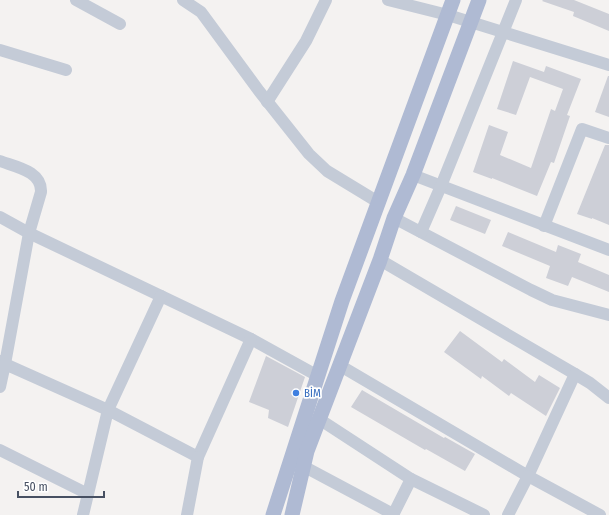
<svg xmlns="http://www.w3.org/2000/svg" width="609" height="515" font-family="'Fira Sans Condensed',sans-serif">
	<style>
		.building { fill: #cdcfd7 }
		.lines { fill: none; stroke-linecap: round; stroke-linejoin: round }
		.minor { stroke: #c4cbd7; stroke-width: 12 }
		.major { stroke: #afbad3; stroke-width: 15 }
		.shop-dot { fill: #3f7fe0; stroke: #fff; stroke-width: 1.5 }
		.labels { text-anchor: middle; stroke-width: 3.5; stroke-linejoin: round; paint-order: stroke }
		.shop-label { font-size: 11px; fill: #366cbe; stroke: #fff; text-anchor: start }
	</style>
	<rect width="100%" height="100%" fill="#f4f2f1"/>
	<!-- building -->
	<g class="building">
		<path d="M 543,0 L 574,0 L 609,14 L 609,31 L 573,16 L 574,12 L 542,1 Z"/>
		<path d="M 513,61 L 544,72 L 546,66 L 581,79 L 567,115 L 570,116 L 554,163 L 551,162 L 537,196 L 492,178 L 492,179 L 473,172 L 489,125 L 508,132 L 500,155 L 531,168 L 551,109 L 555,111 L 563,89 L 530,77 L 516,115 L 497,109 Z"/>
		<path d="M 608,76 L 609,76 L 609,117 L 595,112 Z"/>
		<path d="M 605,145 L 609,145 L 609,225 L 592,218 L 592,219 L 577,214 Z"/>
		<path d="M 456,206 L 491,220 L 485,234 L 450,220 Z"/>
		<path d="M 508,232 L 556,252 L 558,245 L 581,254 L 578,262 L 609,275 L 609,292 L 572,277 L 568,286 L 546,278 L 550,266 L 502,246 Z"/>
		<path d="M 460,331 L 502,362 L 504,359 L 535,382 L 539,375 L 560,388 L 546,416 L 511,393 L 509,396 L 482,376 L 481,379 L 444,352 Z"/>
		<path d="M 266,356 L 305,377 L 288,427 L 268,418 L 269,410 L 249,402 Z"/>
		<path d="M 362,390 L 444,438 L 445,437 L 475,454 L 465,471 L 426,449 L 425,450 L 351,407 Z"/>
	</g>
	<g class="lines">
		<!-- minor -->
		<g class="minor">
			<path d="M 76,0 L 120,24"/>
			<path d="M 183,0 L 201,12 L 259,91 L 309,154 L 327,171 L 378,202"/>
			<path d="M 388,0 L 448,15 L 609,65"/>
			<path d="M 0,50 L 66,70"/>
			<path d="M 267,102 L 306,41 L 326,0"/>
			<path d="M 0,161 C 16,167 42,171 41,192 L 29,233 L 5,364 L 0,361"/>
			<path d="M 413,175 L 609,250"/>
			<path d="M 0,217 L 29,233 L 251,339 L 318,376"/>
			<path d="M 394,218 L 531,290 L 552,300 L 609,315"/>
			<path d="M 544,226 L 582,129 L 609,138"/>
			<path d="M 421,232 L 441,186 L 516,0"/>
			<path d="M 339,365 L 528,476 L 575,374 L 380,260"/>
			<path d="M 575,374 L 590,383 L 609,398"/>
			<path d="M 0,387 L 5,364 L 108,410 L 161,296"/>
			<path d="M 319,419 L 411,479"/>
			<path d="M 0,450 L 88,494"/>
			<path d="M 303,466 L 393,514"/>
			<path d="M 83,515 L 108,410 L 198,457 L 251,339"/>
			<path d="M 187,515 L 198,457"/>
			<path d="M 393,515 L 411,479 L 484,515"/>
			<path d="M 508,515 L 528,476 L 600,515"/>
		</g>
		<!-- major -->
		<g class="major">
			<path d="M 273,515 L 342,301 L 453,0"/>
			<path d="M 292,515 L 307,451 L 380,260 L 394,218 L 413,175 L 479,0"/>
		</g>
	</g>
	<!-- markers -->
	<circle class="shop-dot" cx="296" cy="393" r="4"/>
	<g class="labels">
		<!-- shop labels -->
		<g class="shop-label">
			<text x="304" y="397">BİM</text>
		</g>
	</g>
	<!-- scale -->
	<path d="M18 491v6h86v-6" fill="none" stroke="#475062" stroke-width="2"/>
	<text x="24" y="491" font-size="12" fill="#475062" stroke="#ffffff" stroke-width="3" paint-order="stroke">50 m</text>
</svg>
